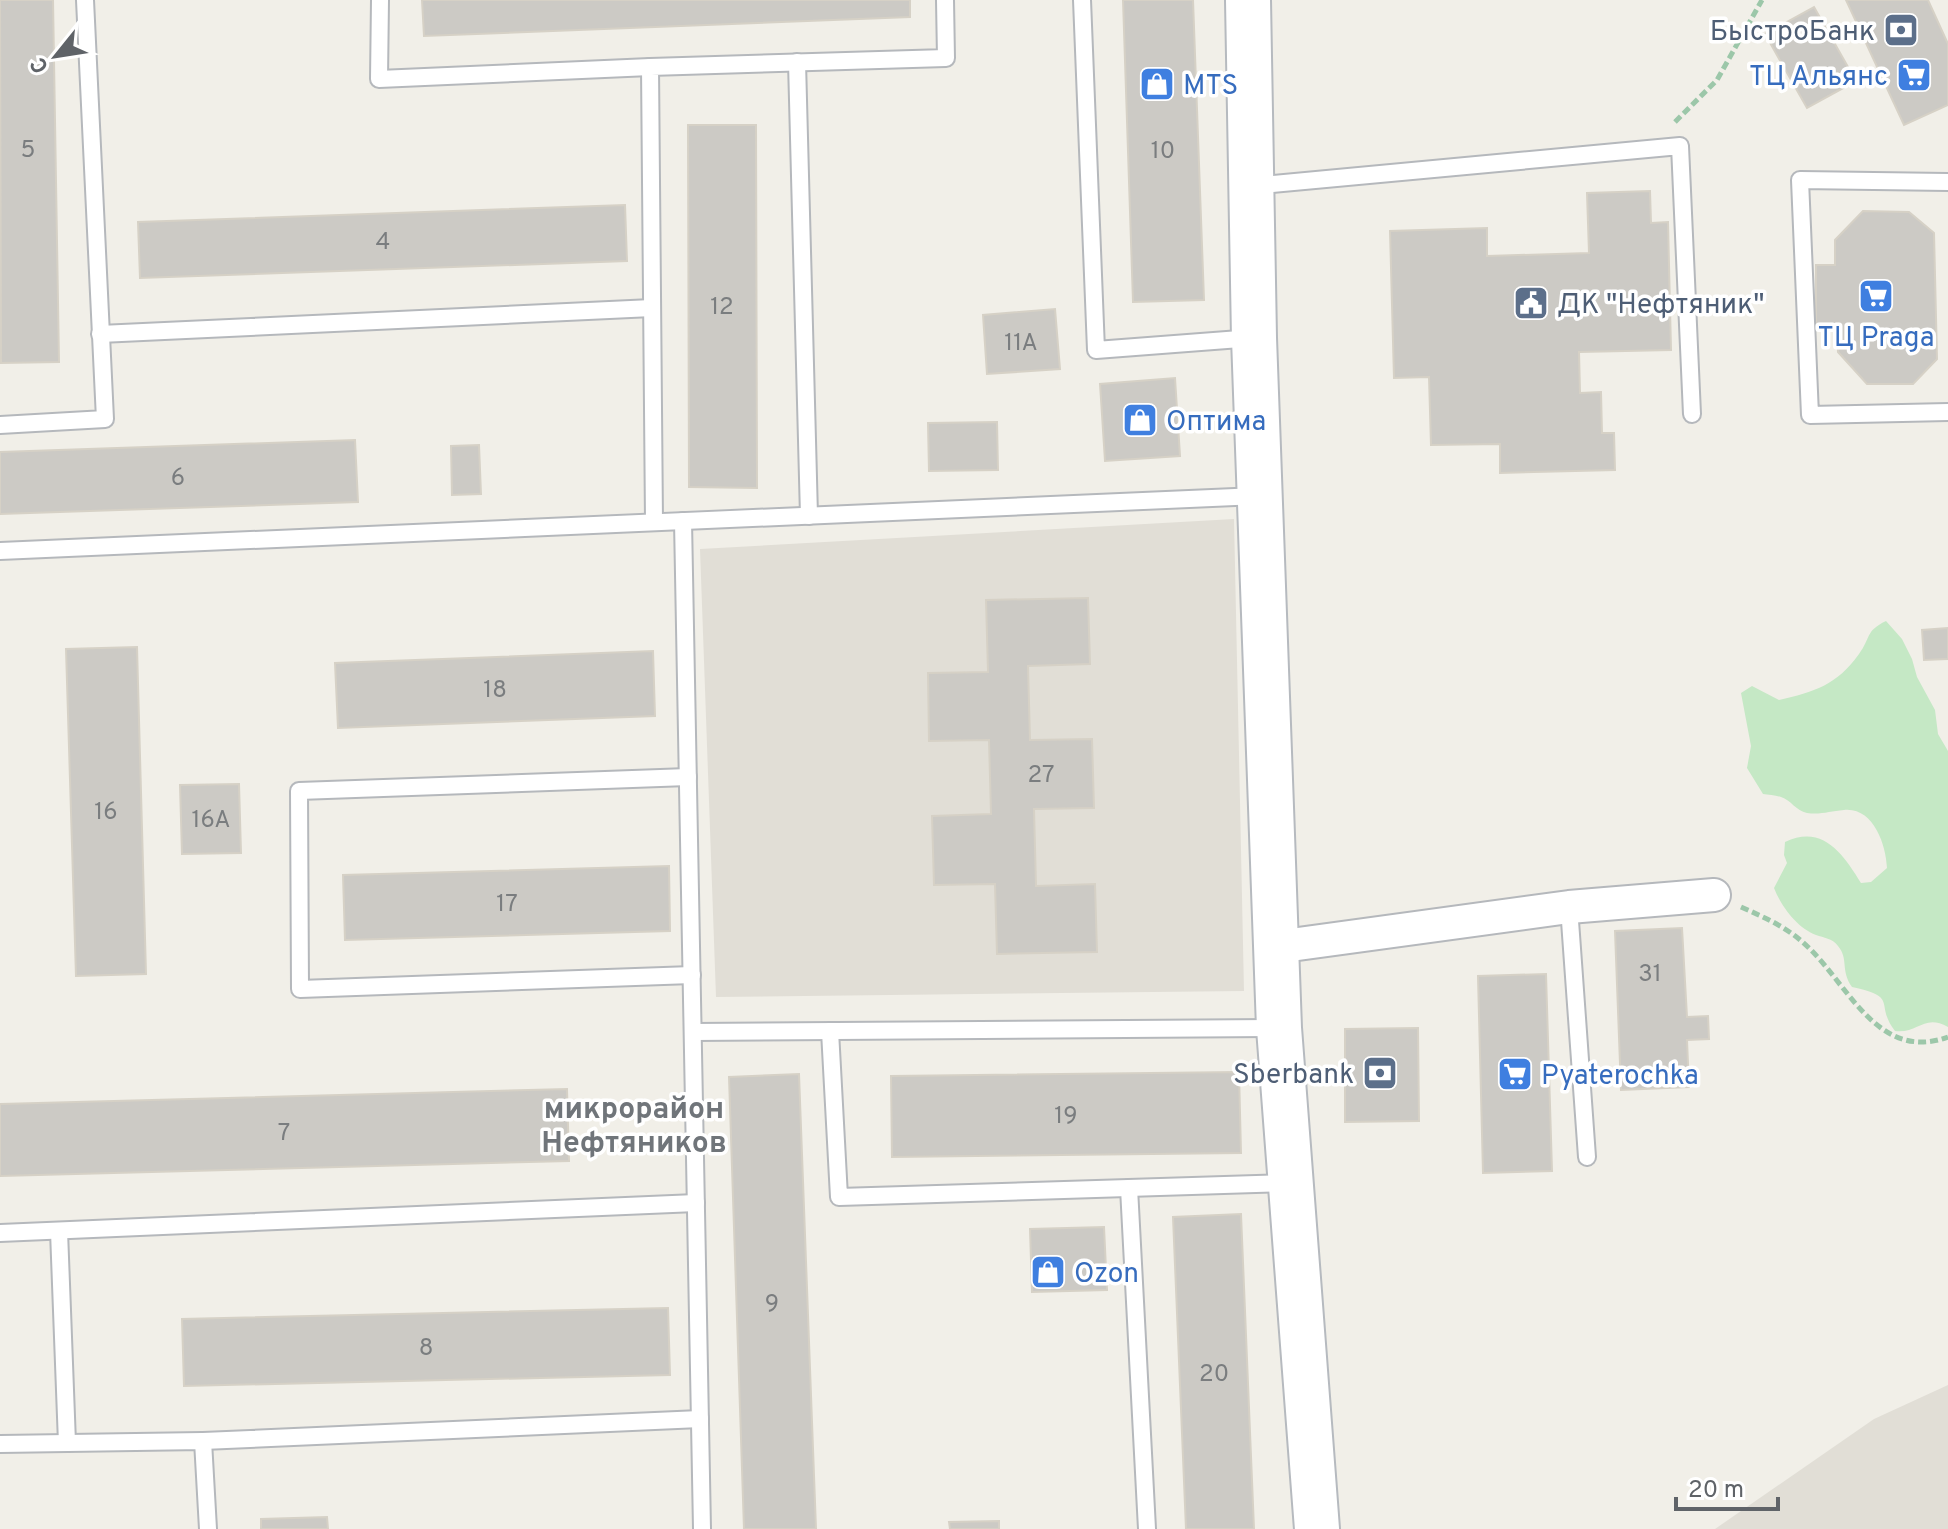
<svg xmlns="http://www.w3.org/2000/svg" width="1948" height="1529" font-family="Overpass,sans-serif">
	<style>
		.education { fill: #e1ded6 }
		.green { fill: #c5e8c5 }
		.building { fill: #cccac5; stroke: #d6d1c6; stroke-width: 2 }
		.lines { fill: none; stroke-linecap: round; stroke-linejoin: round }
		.lane-casing { stroke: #b5b8bc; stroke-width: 20 }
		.street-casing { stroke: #b5b8bc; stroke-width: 36 }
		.secondary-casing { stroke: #b6babf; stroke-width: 48 }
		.path { stroke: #9cc7a9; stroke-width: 5; stroke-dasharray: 8 4; stroke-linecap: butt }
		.lane { stroke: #fff; stroke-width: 16 }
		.street { stroke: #fff; stroke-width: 32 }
		.secondary { stroke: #fff; stroke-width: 44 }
		.labels { text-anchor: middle; stroke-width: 7; stroke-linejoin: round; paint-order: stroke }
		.number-label { font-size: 24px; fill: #7a7d7f }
		.service-label { font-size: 28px; fill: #4e5e75; stroke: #fff; text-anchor: end }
		.shop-label { font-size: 28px; fill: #366cbe; stroke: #fff; text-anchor: start }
		.neighbourhood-label { font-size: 30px; font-weight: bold; fill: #70757a; stroke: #fff }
	</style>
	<rect width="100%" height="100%" fill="#f1efe8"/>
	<!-- education -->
	<g class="education">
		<path d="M 1234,519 L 1244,991 L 716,997 L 700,549 Z"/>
		<path d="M 1948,1385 L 1948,1529 L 1715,1529 L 1874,1419 Z"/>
	</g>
	<!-- green -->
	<path class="green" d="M 1886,621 L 1902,639 L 1912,659 L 1917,677 L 1935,710 L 1938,734 L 1948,751 L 1948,1027 C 1924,1013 1918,1034 1895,1031 C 1874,1004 1900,997 1852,987 C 1840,970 1849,959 1838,946 C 1832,938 1824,938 1816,935 C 1797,928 1781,906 1774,888 L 1787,863 L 1784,855 L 1785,842 C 1823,824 1843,854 1861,883 L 1871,882 L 1887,868 C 1886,844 1873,807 1844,810 C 1830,811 1821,815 1807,813 C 1796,811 1791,800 1781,797 C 1776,795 1768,795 1763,794 L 1747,768 L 1751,746 L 1741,693 L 1752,686 L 1779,700 C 1814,692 1837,685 1859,654 C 1871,638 1865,631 1886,621 Z"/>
	<!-- building -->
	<g class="building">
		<path d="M 0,0 L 53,0 L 59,362 L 1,363 Z"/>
		<path d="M 422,0 L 910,0 L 910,17 L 424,36 Z"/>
		<path d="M 1123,0 L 1193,0 L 1204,300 L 1133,302 Z"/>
		<path d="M 1846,0 L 1928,0 L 1948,44 L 1948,105 L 1904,125 Z"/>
		<path d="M 1814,7 L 1856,81 L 1807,108 L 1765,34 Z"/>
		<path d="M 688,125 L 756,125 L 757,488 L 689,487 Z"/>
		<path d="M 1650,191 L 1651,223 L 1668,222 L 1671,350 L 1579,352 L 1580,393 L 1601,392 L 1602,433 L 1614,433 L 1615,470 L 1500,473 L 1500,444 L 1431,445 L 1429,377 L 1394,378 L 1390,231 L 1487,228 L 1487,256 L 1589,253 L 1587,193 Z"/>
		<path d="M 625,205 L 627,261 L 140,278 L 138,222 Z"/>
		<path d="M 1863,211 L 1909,212 L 1934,233 L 1937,359 L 1913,384 L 1867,384 L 1838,352 L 1837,327 L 1816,328 L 1816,265 L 1835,265 L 1835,240 Z"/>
		<path d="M 1055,309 L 1060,369 L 987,374 L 983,315 Z"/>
		<path d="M 1175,378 L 1180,456 L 1105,461 L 1100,384 Z"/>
		<path d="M 997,422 L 998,470 L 929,471 L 928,423 Z"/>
		<path d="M 355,440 L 358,502 L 0,514 L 0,452 Z"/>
		<path d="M 479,445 L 481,494 L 452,495 L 451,446 Z"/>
		<path d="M 1088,598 L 1090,664 L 1028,666 L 1030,740 L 1092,739 L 1094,808 L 1034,809 L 1036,886 L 1095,884 L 1097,952 L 997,954 L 995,884 L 934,885 L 932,816 L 991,814 L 989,740 L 929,741 L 928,673 L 988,672 L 986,600 Z"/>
		<path d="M 1948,628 L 1948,659 L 1924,660 L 1922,630 Z"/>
		<path d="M 137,647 L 146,974 L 76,976 L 66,649 Z"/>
		<path d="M 653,651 L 655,716 L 338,728 L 335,663 Z"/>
		<path d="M 239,784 L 241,853 L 182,854 L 180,785 Z"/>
		<path d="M 669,866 L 670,931 L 345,940 L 343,875 Z"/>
		<path d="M 1682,928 L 1687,1017 L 1708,1016 L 1709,1039 L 1687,1040 L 1689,1087 L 1621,1090 L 1615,931 Z"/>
		<path d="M 1546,974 L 1552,1171 L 1483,1173 L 1478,976 Z"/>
		<path d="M 1418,1028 L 1419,1121 L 1345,1122 L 1345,1029 Z"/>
		<path d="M 1239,1072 L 1241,1153 L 892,1157 L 891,1076 Z"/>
		<path d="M 799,1074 L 816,1529 L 744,1529 L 729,1077 Z"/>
		<path d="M 567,1089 L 569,1161 L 0,1176 L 0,1104 Z"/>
		<path d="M 1241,1214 L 1254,1529 L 1186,1529 L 1173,1217 Z"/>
		<path d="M 1104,1227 L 1107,1290 L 1032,1292 L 1030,1229 Z"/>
		<path d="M 668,1308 L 670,1375 L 184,1386 L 182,1319 Z"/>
		<path d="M 327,1517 L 328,1529 L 261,1529 L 261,1519 Z"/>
		<path d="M 999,1521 L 999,1529 L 950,1529 L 949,1522 Z"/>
	</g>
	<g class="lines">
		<!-- lane casing -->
		<g class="lane-casing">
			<g id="lane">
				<path d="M 380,0 L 379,79 L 650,67"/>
				<path d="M 1082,0 L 1096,350 L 1253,338"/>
				<path d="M 797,62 L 809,516"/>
				<path d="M 1948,182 L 1800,180 L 1810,415 L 1948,412"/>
				<path d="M 1252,186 L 1680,146 L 1692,414"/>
				<path d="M 100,334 L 652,308"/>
				<path d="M 0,425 L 105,419 L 85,0"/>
				<path d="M 683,521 L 702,1529"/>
				<path d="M 654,522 L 650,67 L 946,58 L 945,0"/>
				<path d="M 0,551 L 1258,496"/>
				<path d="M 688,777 L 299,791 L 300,989 L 692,975"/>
				<path d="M 1569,907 L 1587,1157"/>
				<path d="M 830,1031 L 839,1197 L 1289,1183"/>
				<path d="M 693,1032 L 1277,1028"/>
				<path d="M 1129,1188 L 1147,1529"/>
				<path d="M 59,1231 L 67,1443"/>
				<path d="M 0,1233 L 696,1203"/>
				<path d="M 203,1441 L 700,1419"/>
				<path d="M 0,1444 L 203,1441 L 208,1529"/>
			</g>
		</g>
		<!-- street casing -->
		<g class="street-casing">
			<path id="street" d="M 1276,947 L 1569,907 L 1714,895"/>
		</g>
		<!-- secondary casing -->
		<g class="secondary-casing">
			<path id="secondary" d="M 1248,0 L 1254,338 L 1279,1028 L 1317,1529"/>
		</g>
		<!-- path -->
		<g class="path">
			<path d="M 1675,122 L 1717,80 L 1762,0"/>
			<path d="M 1741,907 C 1766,918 1789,928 1809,948 C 1850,988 1879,1062 1948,1037"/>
		</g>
		<!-- lane -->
		<use href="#lane" class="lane"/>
		<!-- street -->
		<use href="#street" class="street"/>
		<!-- secondary -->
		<use href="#secondary" class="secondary"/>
	</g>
	<!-- icons -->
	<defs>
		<g id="bank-square" transform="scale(1.8)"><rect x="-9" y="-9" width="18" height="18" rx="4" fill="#5c6f8a" stroke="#fff"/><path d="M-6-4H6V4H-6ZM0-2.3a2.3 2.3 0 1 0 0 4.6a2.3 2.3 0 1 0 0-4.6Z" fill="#fff"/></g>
		<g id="supermarket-square" transform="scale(1.8)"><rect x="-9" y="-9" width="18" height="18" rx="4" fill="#3f7fe0" stroke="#fff"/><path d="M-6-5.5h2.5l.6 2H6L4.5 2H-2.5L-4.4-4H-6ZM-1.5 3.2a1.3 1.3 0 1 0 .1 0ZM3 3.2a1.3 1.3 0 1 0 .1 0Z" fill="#fff"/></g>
		<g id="shop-square" transform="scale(1.8)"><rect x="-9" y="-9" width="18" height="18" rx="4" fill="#3f7fe0" stroke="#fff"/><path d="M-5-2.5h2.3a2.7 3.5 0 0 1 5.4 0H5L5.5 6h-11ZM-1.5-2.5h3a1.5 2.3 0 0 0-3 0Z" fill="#fff"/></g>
		<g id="civic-square" transform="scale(1.8)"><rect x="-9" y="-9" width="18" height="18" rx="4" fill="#5c6f8a" stroke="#fff"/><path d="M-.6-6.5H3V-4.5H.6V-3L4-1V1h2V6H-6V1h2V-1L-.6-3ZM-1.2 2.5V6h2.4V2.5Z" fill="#fff"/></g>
	</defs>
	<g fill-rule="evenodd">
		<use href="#bank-square" x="1901" y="30"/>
		<use href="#supermarket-square" x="1914" y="75"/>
		<use href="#shop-square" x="1157" y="84"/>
		<use href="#supermarket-square" x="1876" y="296"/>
		<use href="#civic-square" x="1531" y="303"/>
		<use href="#shop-square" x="1140" y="420"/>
		<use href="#bank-square" x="1380" y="1073"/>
		<use href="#supermarket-square" x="1515" y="1074"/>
		<use href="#shop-square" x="1048" y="1272"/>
	</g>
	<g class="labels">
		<!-- number labels -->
		<g class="number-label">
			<text x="28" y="157">5</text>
			<text x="1163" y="158">10</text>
			<text x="383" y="249">4</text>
			<text x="722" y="314">12</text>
			<text x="1021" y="350">11А</text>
			<text x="178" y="485">6</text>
			<text x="495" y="697">18</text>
			<text x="1041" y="782">27</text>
			<text x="106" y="819">16</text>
			<text x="211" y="827">16А</text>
			<text x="507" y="911">17</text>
			<text x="1650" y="981">31</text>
			<text x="1066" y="1123">19</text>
			<text x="284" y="1140">7</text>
			<text x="772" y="1311">9</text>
			<text x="426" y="1355">8</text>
			<text x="1214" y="1381">20</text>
		</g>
		<!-- service labels -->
		<g class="service-label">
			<text x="1875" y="40">БыстроБанк</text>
			<text x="1557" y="313" text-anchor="start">ДК "Нефтяник"</text>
			<text x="1354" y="1083">Sberbank</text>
		</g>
		<!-- shop labels -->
		<g class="shop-label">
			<text x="1888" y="85" text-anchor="end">ТЦ Альянс</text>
			<text x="1183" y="94">MTS</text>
			<text x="1876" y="346" text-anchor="middle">ТЦ Praga</text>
			<text x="1166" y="430">Оптима</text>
			<text x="1541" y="1084">Pyaterochka</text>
			<text x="1074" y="1282">Ozon</text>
		</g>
		<!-- neighbourhood labels -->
		<g class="neighbourhood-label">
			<text x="634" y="1118">микрорайон<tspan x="634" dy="34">Нефтяников</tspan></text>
		</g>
	</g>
	<!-- north arrow -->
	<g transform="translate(56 56) rotate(240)" stroke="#ffffff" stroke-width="6" paint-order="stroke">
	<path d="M0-6L14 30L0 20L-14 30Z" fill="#5f6368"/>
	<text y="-12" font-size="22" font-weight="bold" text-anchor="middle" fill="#5f6368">С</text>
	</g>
	<!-- scale -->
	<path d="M1676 1497v12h102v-12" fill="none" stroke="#5f6368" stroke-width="4"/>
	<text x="1688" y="1497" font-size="24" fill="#5f6368" stroke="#ffffff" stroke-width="6" paint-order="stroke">20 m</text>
</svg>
